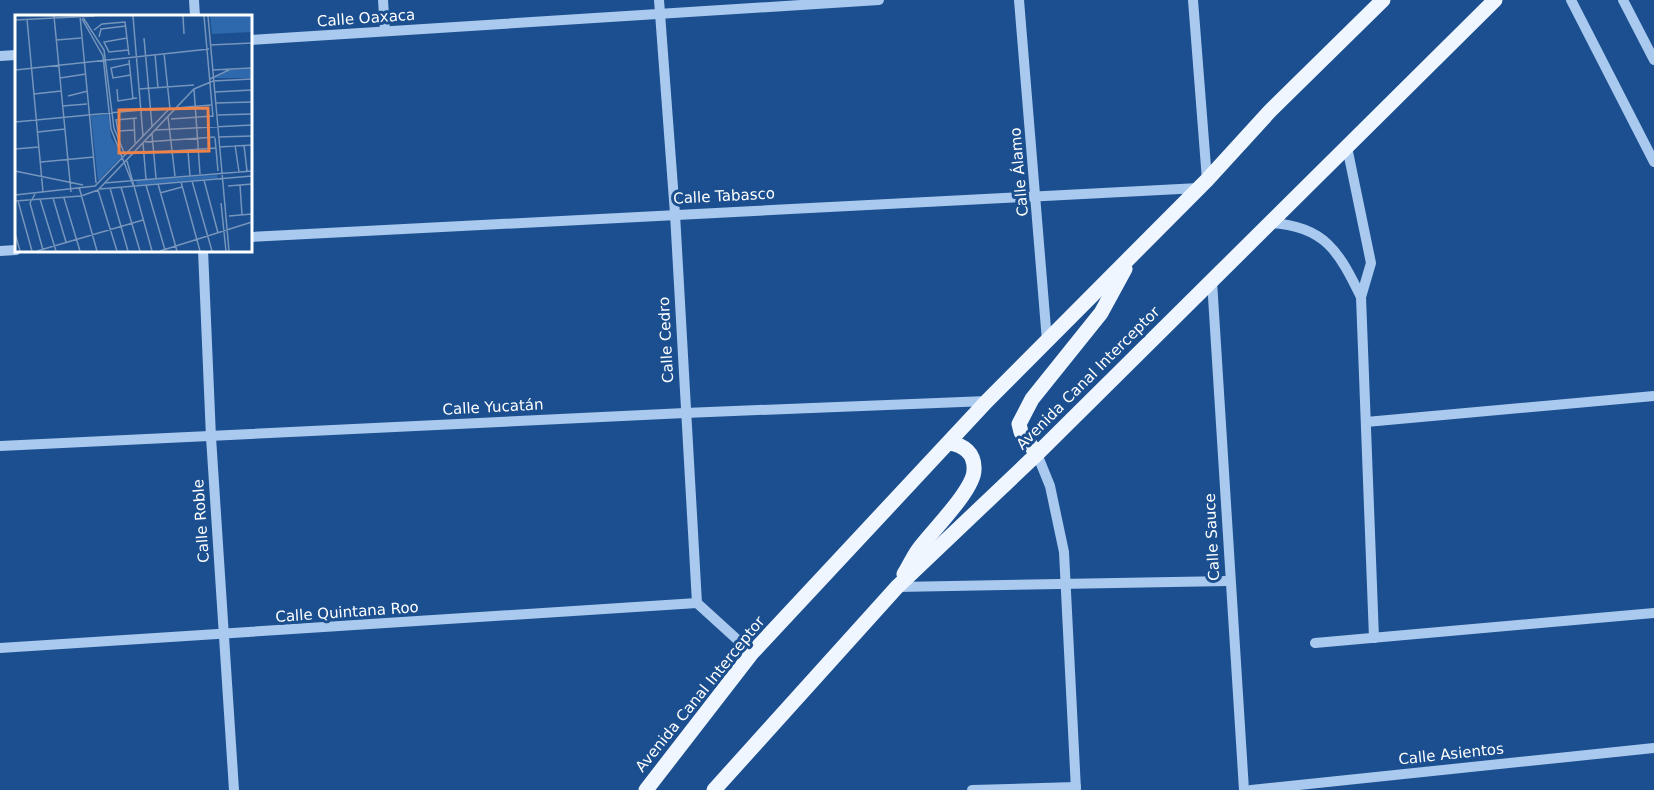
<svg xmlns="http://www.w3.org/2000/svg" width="1654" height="790" font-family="'DejaVu Sans',sans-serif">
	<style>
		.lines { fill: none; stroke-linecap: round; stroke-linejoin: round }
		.minor { stroke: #a9c9ee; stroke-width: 10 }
		.major { stroke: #f0f6ff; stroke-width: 15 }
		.labels { text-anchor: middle; stroke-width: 6; stroke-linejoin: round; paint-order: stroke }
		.street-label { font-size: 15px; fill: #fff; stroke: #1b4f8f }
		.inset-road { fill: none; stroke: #7695bc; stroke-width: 1.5 }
		.view { fill: #ee8249; fill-opacity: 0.15; stroke: #ee8249; stroke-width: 3 }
		.inset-edge { fill: none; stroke: #fff; stroke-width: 3 }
	</style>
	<rect width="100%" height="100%" fill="#1b4f8f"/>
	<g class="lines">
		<!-- minor -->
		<g class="minor">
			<path d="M 194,0 L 195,16"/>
			<path d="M 383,0 L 385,31"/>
			<path d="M 659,0 L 675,214 L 697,603 L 752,653"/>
			<path d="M 1019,0 L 1047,341"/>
			<path d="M 1193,0 L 1207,180"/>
			<path d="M 1571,0 L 1654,162"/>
			<path d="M 1623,0 L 1654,60"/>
			<path d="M 250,40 L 879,0"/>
			<path d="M 0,56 L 16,55"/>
			<path d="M 1347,147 L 1371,263 L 1361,297 L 1374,638"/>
			<path d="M 1271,223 C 1325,226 1339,252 1361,297"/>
			<path d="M 250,237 L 1199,188"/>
			<path d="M 203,250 L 211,437 L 234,790"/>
			<path d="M 0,251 L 16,250"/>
			<path d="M 1212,281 L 1244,790"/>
			<path d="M 1366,422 L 1654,396"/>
			<path d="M 0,446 L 685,413 L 987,401"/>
			<path d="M 1037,454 L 1050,486 L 1064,552 L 1076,790"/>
			<path d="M 897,587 L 1229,581"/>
			<path d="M 1315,643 L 1654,613"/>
			<path d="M 0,648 L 697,603"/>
			<path d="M 972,790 L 1076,787"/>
			<path d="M 1251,790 L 1654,748"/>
		</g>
		<!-- major -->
		<g class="major">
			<path d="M 1037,454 L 1021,432 L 1019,424 L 1032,399 L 1101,313 L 1125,269"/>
			<path d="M 904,574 C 909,566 913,557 918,550 C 931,532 974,490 974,470 C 975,453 964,445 949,443"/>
			<path d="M 646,790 L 752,653 L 987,401 L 1207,180 L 1270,111 L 1383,0"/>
			<path d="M 714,790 L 897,587 L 1037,454 L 1495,0"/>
		</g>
	</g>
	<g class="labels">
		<!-- street labels -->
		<g class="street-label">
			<text transform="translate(366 18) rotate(-4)" y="5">Calle Oaxaca</text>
			<text transform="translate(1019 172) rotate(-95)" y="5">Calle Álamo</text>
			<text transform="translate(724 196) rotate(-3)" y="5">Calle Tabasco</text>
			<text transform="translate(666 340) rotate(-93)" y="5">Calle Cedro</text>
			<text transform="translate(1088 378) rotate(-45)" y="5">Avenida Canal Interceptor</text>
			<text transform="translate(493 407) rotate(-3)" y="5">Calle Yucatán</text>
			<text transform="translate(201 521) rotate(-94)" y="5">Calle Roble</text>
			<text transform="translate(1212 537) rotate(-93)" y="5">Calle Sauce</text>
			<text transform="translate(347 612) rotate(-4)" y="5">Calle Quintana Roo</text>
			<text transform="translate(700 694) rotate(-51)" y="5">Avenida Canal Interceptor</text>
			<text transform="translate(1451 754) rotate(-6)" y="5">Calle Asientos</text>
		</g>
	</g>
	<!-- overview -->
	<g transform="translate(15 15)">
		<rect width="237" height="237" fill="#1b4f8f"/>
		<path d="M 195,1 L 237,1 L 237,17 L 197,19 ZM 93,99 L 96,122 L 107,141 L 83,166 L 76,101 Z" fill="#2e69ad"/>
		<path d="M 237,54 L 237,63 L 199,63 L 216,55 ZM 202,160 L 203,163 L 122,170 L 121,166 Z" fill="#2e69ad"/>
		<path class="inset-road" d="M 39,1 L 56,177M 65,1 L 81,168M 67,1 L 89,35 L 99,113 L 110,140M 118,1 L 128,121M 168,1 L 169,19M 189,1 L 198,102M 193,1 L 214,236M 12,4 L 28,177M 67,4 L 88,41 L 96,114 L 118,170M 0,5 L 80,1M 79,15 L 87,9 L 110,7 L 114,40M 84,22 L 86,14 L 111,11M 112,23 L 89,27 L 94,37 L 113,35M 129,23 L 137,111M 41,25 L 66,23M 195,30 L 237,28M 140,39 L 143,73M 114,45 L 118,84M 114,49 L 96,53 L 98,63 L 116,60M 0,55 L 194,34M 197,55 L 237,53M 45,63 L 71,59M 195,64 L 216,54M 102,74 L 103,86 L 122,83M 124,74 L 179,70M 179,74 L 185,159M 200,77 L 237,75M 19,79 L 46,76M 53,81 L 73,76M 200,88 L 237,87M 47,91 L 72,89M 161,93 L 196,90M 135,95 L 155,94 L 149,38M 203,100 L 237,99M 153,102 L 160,161M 119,103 L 120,128M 156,104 L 198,101M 0,107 L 126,95M 120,115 L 103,116 L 101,105 L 122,103M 140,115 L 237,110M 23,117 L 50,114M 137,119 L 141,163M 203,122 L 237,121M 200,123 L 203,156M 130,127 L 200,122M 128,128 L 131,164M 220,130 L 224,157M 229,130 L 232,156M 204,132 L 237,130M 0,134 L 24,132M 173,136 L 175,161M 129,138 L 201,133M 112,146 L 137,236M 26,147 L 79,142M 0,156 L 68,170M 189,165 L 203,218M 177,166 L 197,236M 166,167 L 185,236M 89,168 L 237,156M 143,169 L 162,236M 131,170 L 150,235M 225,170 L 227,200M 213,171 L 237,169M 64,172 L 82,236M 106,172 L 125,236M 95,173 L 113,236M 85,174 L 237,161M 83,175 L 102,236M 145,178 L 167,172M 20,179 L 15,188 L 28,235M 0,180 L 80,171 L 155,93M 38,183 L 51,227M 49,183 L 65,236M 25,184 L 41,236M 0,186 L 66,181 L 83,175 L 179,74 L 198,66 L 237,64M 3,186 L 17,236M 206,188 L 211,236M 214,201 L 237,199M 0,218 L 5,236M 22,236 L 128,205M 145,236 L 237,207"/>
		<path class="view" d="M 193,93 L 194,136 L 104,138 L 104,95 Z"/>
		<rect width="237" height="237" class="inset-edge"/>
	</g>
</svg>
